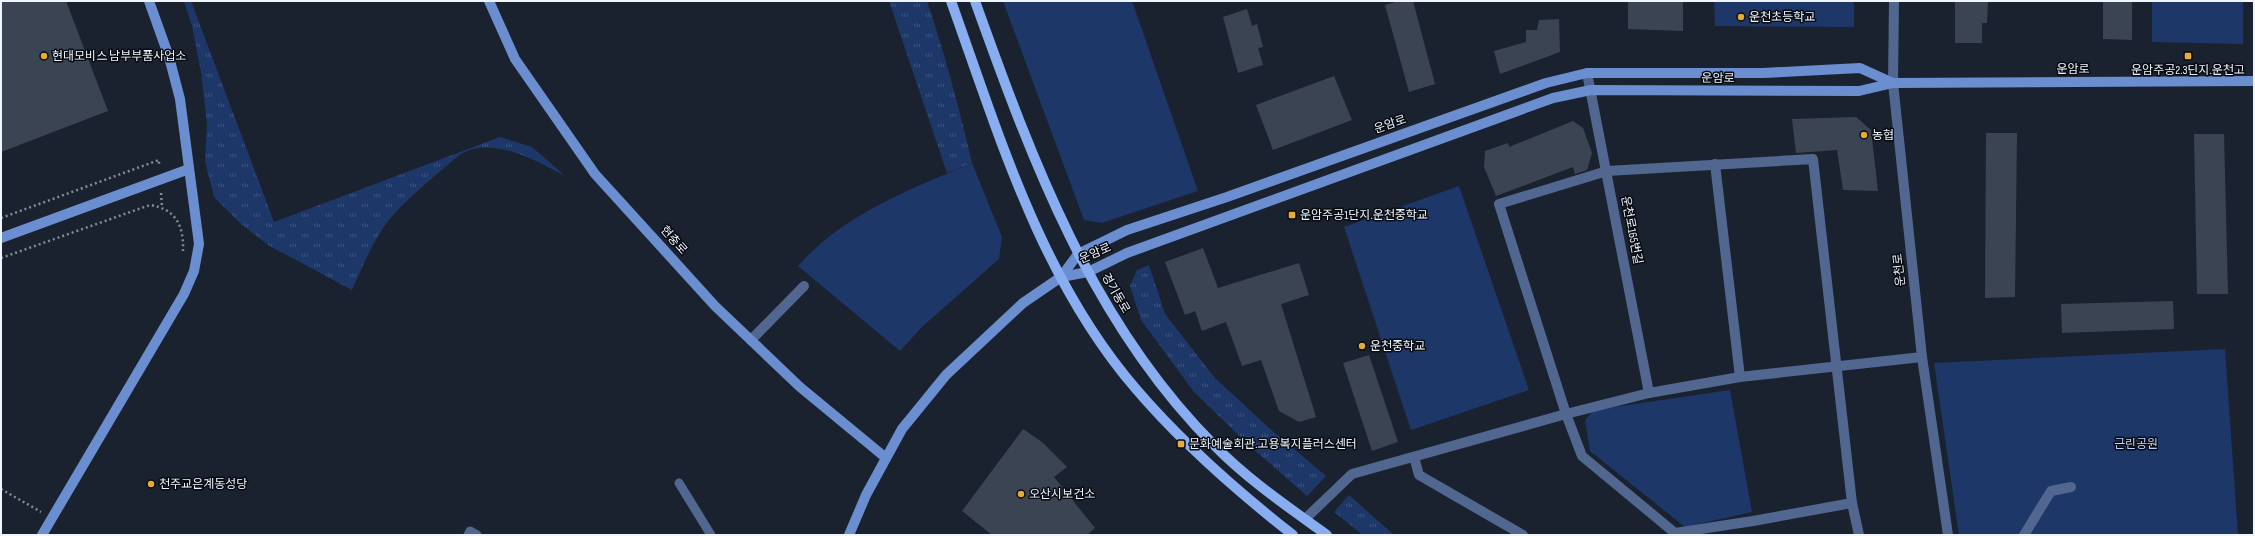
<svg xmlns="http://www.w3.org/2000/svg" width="2255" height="536" font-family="'Sofia Sans Condensed','Noto Sans KR',sans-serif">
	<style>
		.grass { fill: url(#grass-tufts) }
		.park { fill: #1d3769 }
		.building { fill: #3b4453 }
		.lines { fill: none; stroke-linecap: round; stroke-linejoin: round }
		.path { stroke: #858b97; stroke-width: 2.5; stroke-dasharray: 2 3; stroke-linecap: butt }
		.lane { stroke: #516790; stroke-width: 9 }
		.street { stroke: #516790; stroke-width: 10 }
		.secondary { stroke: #6a8ed0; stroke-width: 10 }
		.primary { stroke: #88adf1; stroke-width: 10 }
		.poi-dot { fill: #e5ad35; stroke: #080b11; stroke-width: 1.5 }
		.labels { text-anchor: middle; stroke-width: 3; stroke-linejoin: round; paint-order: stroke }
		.poi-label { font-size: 12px; fill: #f0f5ff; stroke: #080b11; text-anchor: start }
		.street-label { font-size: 12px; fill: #f0f5ff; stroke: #080b11 }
		.park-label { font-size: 12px; fill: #c0d2f4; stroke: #080b11 }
	</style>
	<defs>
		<pattern id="grass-tufts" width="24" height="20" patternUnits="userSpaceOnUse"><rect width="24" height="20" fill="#1d3769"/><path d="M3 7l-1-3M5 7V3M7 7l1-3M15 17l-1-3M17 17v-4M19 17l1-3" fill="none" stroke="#3e5580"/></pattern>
	</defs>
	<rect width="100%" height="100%" fill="#1a222f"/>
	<!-- grass -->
	<g class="grass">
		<path d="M 184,1 L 191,1 L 274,222 L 500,137 L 532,147 L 565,176 C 538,162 504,142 473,149 C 461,152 452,161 443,169 C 426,183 408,199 393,215 C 375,236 363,265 352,290 L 268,245 L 241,224 L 214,197 L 205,161 L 207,124 L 201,72 L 192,26 Z"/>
		<path d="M 889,1 L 927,1 C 945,54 959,108 972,163 L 947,173 Z"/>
		<path d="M 1149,265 L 1165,314 L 1215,378 L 1269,428 L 1326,476 L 1307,496 L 1250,446 L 1194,392 L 1141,320 L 1130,286 L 1137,270 Z"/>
		<path d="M 1349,495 L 1394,535 L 1363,535 L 1334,512 Z"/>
	</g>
	<!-- park -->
	<g class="park">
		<path d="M 1003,1 L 1132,1 L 1198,191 L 1102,223 L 1084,220 Z"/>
		<path d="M 1714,1 L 1854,1 L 1854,27 L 1715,26 Z"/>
		<path d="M 2152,1 L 2243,1 L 2243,44 L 2152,42 Z"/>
		<path d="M 972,163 L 1002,237 L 999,259 L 923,326 L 900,351 L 798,266 C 842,215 911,189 972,163 Z"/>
		<path d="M 1459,186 L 1529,390 L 1411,430 L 1344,227 Z"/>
		<path d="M 2225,349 L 2238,535 L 1959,535 L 1934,363 Z"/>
		<path d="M 1730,390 L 1752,512 L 1685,527 L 1590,451 L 1585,420 L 1594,410 Z"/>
	</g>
	<!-- building -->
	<g class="building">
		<path d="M 1,1 L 66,1 L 108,111 L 1,152 Z"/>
		<path d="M 1399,1 L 1413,1 L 1435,84 L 1409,92 L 1385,5 Z"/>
		<path d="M 1628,1 L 1683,1 L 1683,31 L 1628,29 Z"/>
		<path d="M 1955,1 L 1988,1 L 1987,23 L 1982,23 L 1982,43 L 1955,43 Z"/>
		<path d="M 2103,1 L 2132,1 L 2132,40 L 2103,39 Z"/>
		<path d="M 1247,9 L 1252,26 L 1257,24 L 1263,47 L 1258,48 L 1263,65 L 1238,73 L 1223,17 Z"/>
		<path d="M 1559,19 L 1560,52 L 1500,74 L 1494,51 L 1526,42 L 1526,30 L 1537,30 L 1539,20 Z"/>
		<path d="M 1334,76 L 1352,120 L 1273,150 L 1256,105 Z"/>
		<path d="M 1856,117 L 1871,130 L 1878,191 L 1843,190 L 1837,150 L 1796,153 L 1792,119 Z"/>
		<path d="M 1573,121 L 1583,128 L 1592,153 L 1587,170 L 1575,174 L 1573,167 L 1496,196 L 1484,167 L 1485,151 L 1508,143 L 1509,147 Z"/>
		<path d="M 1986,133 L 2017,133 L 2015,297 L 1985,298 Z"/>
		<path d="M 2194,134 L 2224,134 L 2228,294 L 2197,294 Z"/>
		<path d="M 1203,248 L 1218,288 L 1299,263 L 1309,295 L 1281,304 L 1316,417 L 1299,422 L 1279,411 L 1261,360 L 1242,366 L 1226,322 L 1202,331 L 1195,311 L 1185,315 L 1165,262 Z"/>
		<path d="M 2173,301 L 2174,329 L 2062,333 L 2061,304 Z"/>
		<path d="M 1369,355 L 1398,442 L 1372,451 L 1343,363 Z"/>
		<path d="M 1023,429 L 1042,442 L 1067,467 L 1054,477 L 1095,528 L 1087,535 L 992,535 L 962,511 Z"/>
	</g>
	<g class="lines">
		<!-- path -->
		<g class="path">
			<path d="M 161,193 L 162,207"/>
			<path d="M 1,218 L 159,160 L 159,166"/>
			<path d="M 1,258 L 150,205 C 176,209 184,226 183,251"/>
			<path d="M 1,489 L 41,512"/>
		</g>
		<!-- lane -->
		<g class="lane">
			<path d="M 679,483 L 711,535"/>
			<path d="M 468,535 L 470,531 L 477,535"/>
		</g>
		<!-- street -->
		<g class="street">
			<path d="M 1894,1 L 1893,83 L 1922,357 L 1948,535"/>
			<path d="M 1587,73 L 1649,393"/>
			<path d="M 1813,159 L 1852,503 L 1753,521 L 1675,533 L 1582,456 L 1566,414 L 1499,204 L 1607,171 Z"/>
			<path d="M 1715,164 L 1740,377"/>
			<path d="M 751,340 L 804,286"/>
			<path d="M 1414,457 L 1419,475 L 1523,535"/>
			<path d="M 1852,503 L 1859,535"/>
			<path d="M 1305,519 L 1352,474 L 1566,414 L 1649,393 L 1740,377 L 1922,357"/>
			<path d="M 2024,535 L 2051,491 L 2071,487"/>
		</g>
		<!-- secondary -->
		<g class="secondary">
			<path d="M 489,1 L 515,59 L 595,174 L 715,306 L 800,387 L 886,458"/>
			<path d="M 1,238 L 189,169"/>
			<path d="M 1061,277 L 1088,272 L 1127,253 L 1553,98 L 1591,90 L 1859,91 L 1893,83 L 2254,81"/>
			<path d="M 42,535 L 184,294 L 194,271 L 199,244 L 180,99 L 169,57 L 149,1"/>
			<path d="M 849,535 L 866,495 L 902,429 L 946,375 L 1023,303 L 1061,277 L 1078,254 L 1127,230 L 1227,197 L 1546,83 L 1587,73 L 1763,73 L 1860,68 L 1893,83"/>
		</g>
		<!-- primary -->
		<g class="primary">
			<path d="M 951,1 C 999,135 1041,279 1136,389 C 1183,444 1237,491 1293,535"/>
			<path d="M 975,1 C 1032,160 1092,323 1214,445 C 1247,479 1288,507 1327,535"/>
		</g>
	</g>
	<!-- markers -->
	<g class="poi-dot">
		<circle cx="1741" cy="17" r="4"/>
		<circle cx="44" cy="56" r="4"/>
		<rect x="2184" y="52" width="8" height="8" rx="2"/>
		<circle cx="1864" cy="135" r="4"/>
		<rect x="1288" y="211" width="8" height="8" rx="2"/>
		<circle cx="1362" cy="346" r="4"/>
		<rect x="1177" y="440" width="8" height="8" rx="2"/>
		<circle cx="151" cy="484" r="4"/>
		<circle cx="1021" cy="494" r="4"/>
	</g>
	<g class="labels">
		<!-- poi labels -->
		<g class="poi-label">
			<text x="1749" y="21">운천초등학교</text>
			<text x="52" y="60">현대모비스 남부부품사업소</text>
			<text x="2188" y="74" text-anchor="middle">운암주공2.3딘지.운천고</text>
			<text x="1872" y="139">농협</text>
			<text x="1300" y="219">운암주공1단지.운천중학교</text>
			<text x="1370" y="350">운천중학교</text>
			<text x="1189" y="448">문화예술회관.고용복지플러스센터</text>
			<text x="159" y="488">천주교은계동성당</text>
			<text x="1029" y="498">오산시보건소</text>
		</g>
		<!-- street labels -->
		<g class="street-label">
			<text x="2073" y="73">운암로</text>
			<text transform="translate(1718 78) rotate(1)" y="4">운암로</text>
			<text transform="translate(1390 124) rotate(-19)" y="4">운암로</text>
			<text transform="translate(1632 230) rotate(79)" y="4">운천로165번길</text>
			<text transform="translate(674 240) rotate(48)" y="4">현충로</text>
			<text transform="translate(1095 253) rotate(-23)" y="4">운암로</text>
			<text transform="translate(1899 270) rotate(-96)" y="4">운천로</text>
			<text transform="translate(1116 293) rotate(60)" y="4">경기동로</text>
		</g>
		<!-- park labels -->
		<g class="park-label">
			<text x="2136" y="448">근린공원</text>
		</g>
	</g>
	<!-- border -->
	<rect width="2255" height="536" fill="none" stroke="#f0f5ff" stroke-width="4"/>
</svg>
